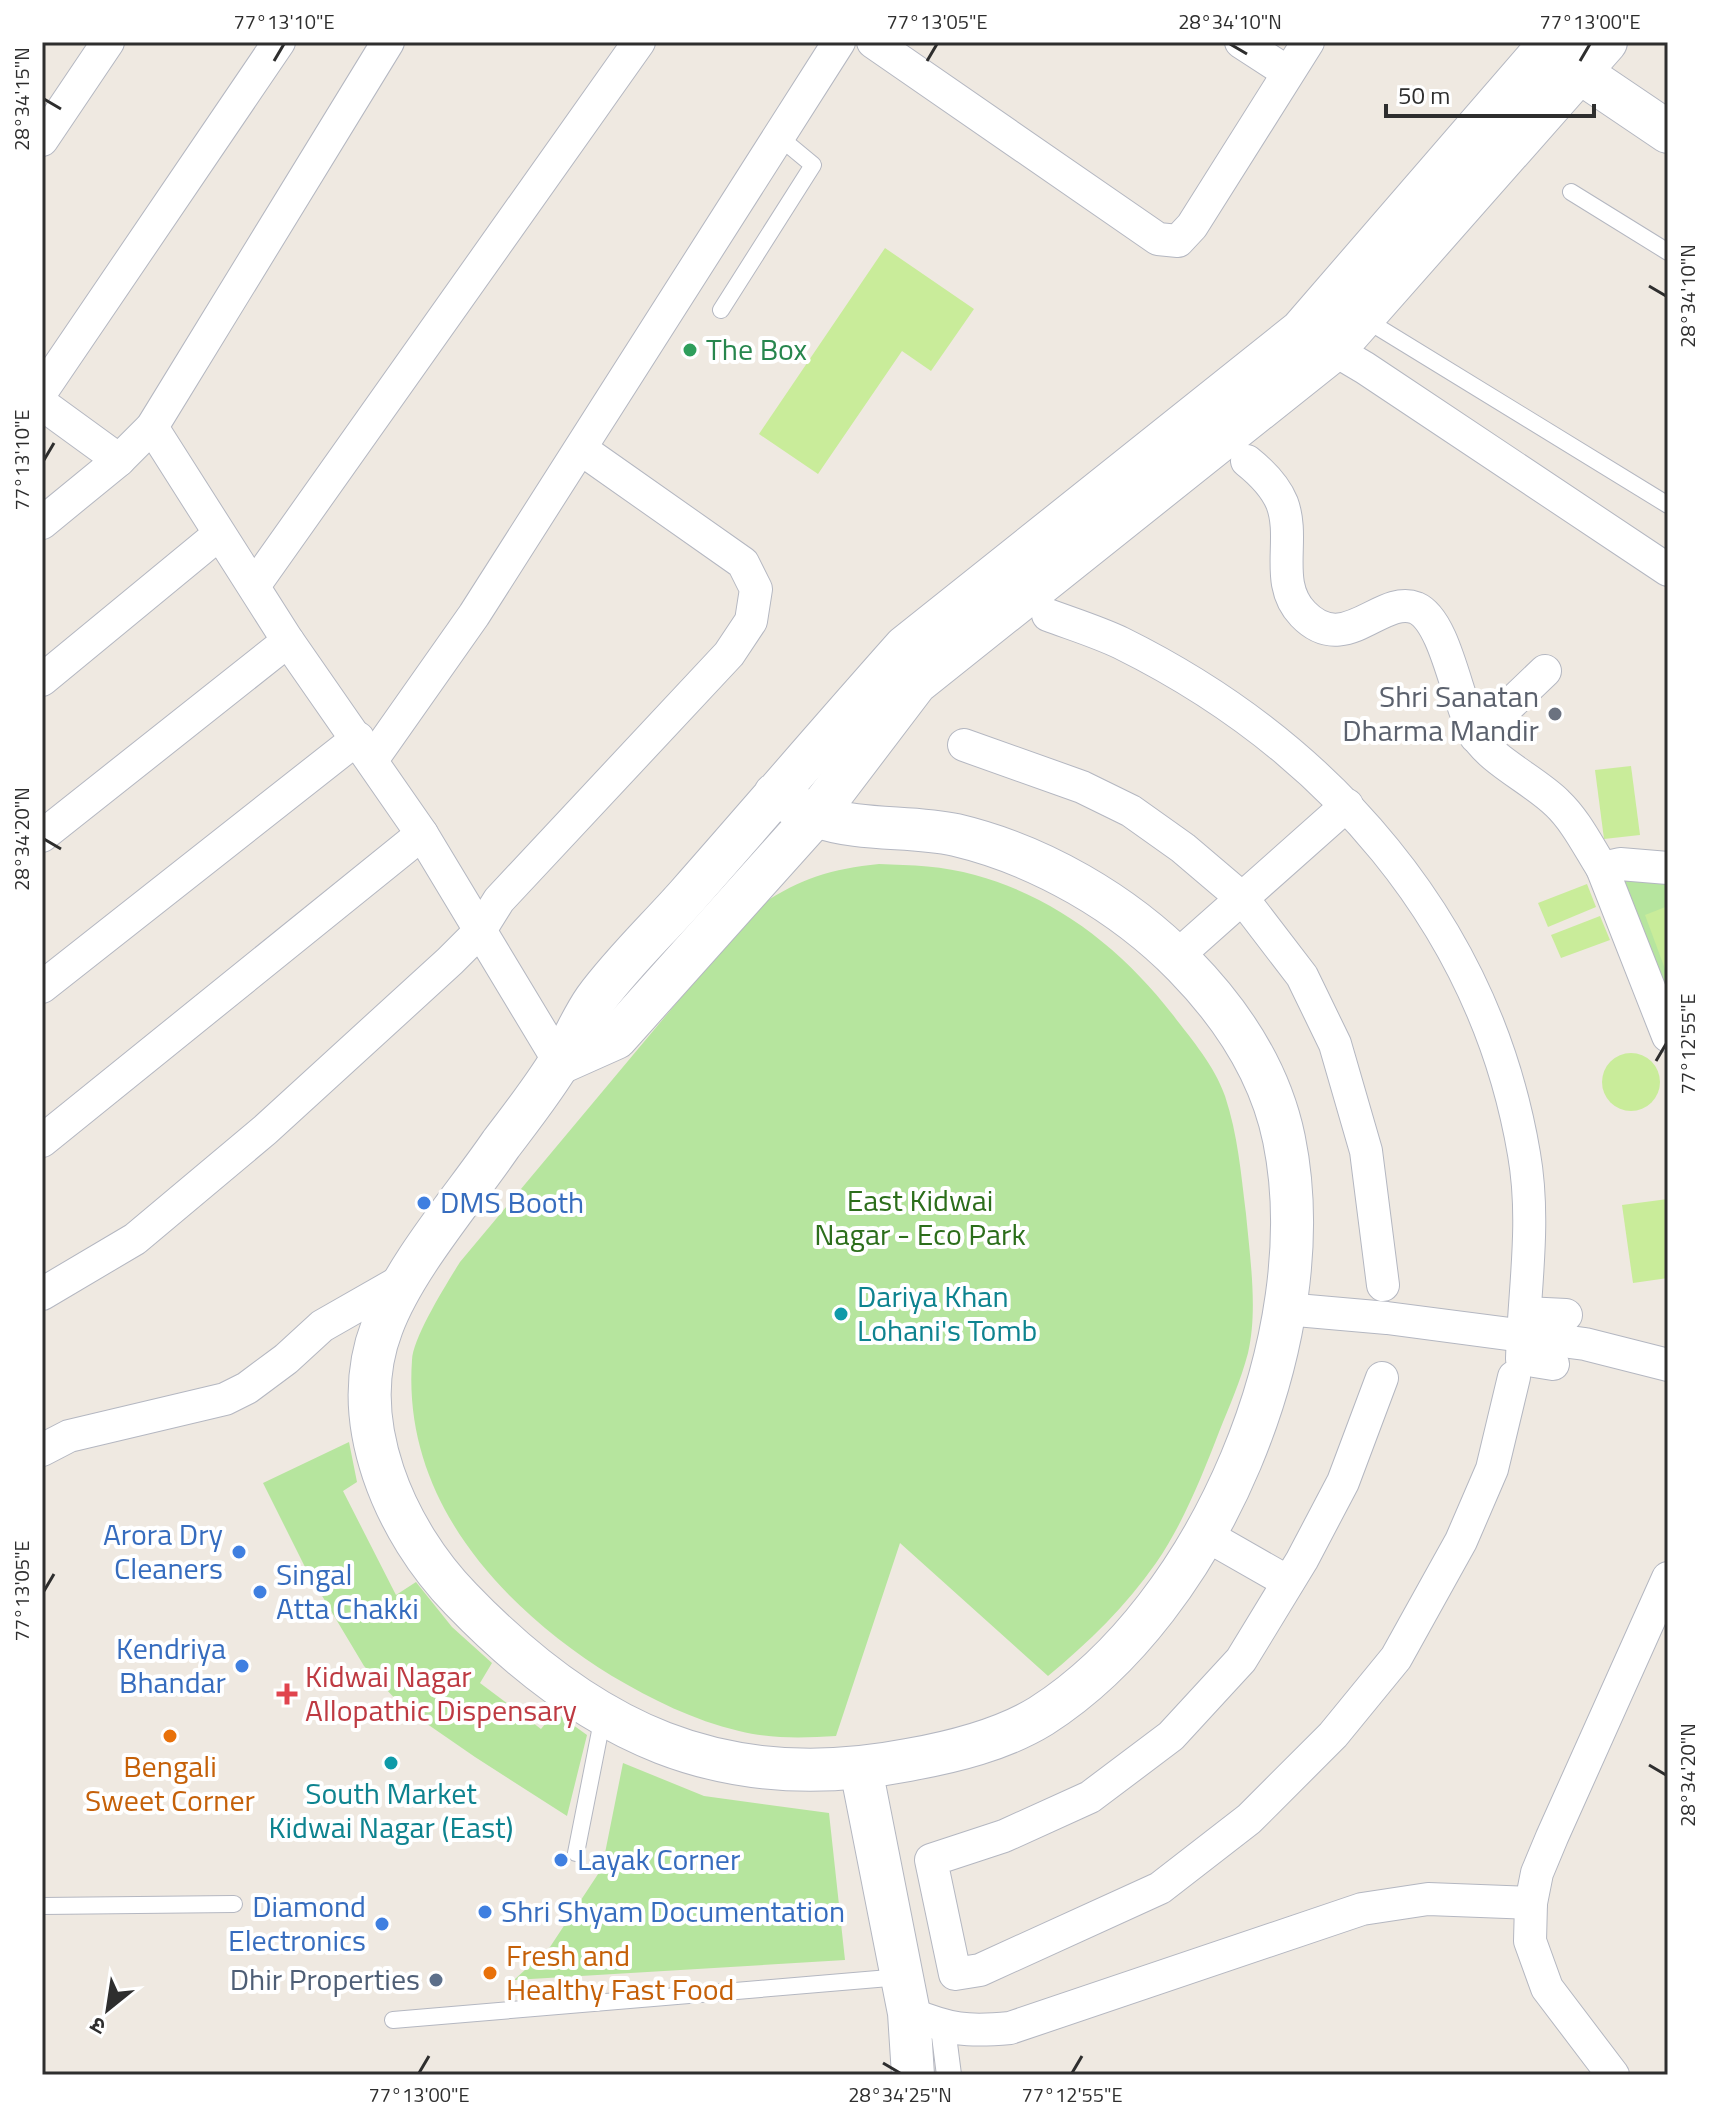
<svg xmlns="http://www.w3.org/2000/svg" width="1710" height="2117" font-family="'Titillium Web','Noto Sans Devanagari',sans-serif">
	<style>
		.green { fill: #b6e59e }
		.pitch { fill: #c9ec9a }
		.lines { fill: none; stroke-linecap: round; stroke-linejoin: round }
		.service-casing { stroke: #b4b7c1; stroke-width: 18 }
		.pedestrian-casing { stroke: #b4b7c1; stroke-width: 26 }
		.minor-casing { stroke: #b4b7c1; stroke-width: 34 }
		.tertiary-casing { stroke: #b4b7c1; stroke-width: 44 }
		.service { stroke: #fff; stroke-width: 16 }
		.pedestrian { stroke: #fff; stroke-width: 24 }
		.minor { stroke: #fff; stroke-width: 32 }
		.tertiary { stroke: #fff; stroke-width: 42 }
		.ticks { fill: none; stroke: #2e2e2e; stroke-width: 3 }
		.leisure-dot { fill: #2e9e5b; stroke: #fff; stroke-width: 3 }
		.worship-dot { fill: #6b7280; stroke: #fff; stroke-width: 3 }
		.shop-dot { fill: #3f7fe0; stroke: #fff; stroke-width: 3 }
		.culture-dot { fill: #0f9aa8; stroke: #fff; stroke-width: 3 }
		.health-dot { fill: #e0444e; stroke: #fff; stroke-width: 3 }
		.food-dot { fill: #e8710a; stroke: #fff; stroke-width: 3 }
		.service-dot { fill: #5c6f8a; stroke: #fff; stroke-width: 3 }
		.labels { text-anchor: middle; stroke-width: 8; stroke-linejoin: round; paint-order: stroke }
		.leisure-label { font-size: 30px; fill: #27864d; stroke: #fff; text-anchor: start }
		.worship-label { font-size: 30px; fill: #5b616d; stroke: #fff; text-anchor: end }
		.park-label { font-size: 30px; fill: #2c6e1b; stroke: #fff }
		.shop-label { font-size: 30px; fill: #366cbe; stroke: #fff; text-anchor: start }
		.culture-label { font-size: 30px; fill: #0d838f; stroke: #fff; text-anchor: start }
		.health-label { font-size: 30px; fill: #be3a42; stroke: #fff; text-anchor: start }
		.food-label { font-size: 30px; fill: #c56008; stroke: #fff }
		.service-label { font-size: 30px; fill: #4e5e75; stroke: #fff; text-anchor: end }
		.neatline { fill: none; stroke: #2e2e2e; stroke-width: 3 }
		.ticks-label { font-size: 20px; text-anchor: middle; fill: #2e2e2e }
	</style>
	<rect width="100%" height="100%" fill="#efe9e1"/>
	<!-- green -->
	<g class="green">
		<path d="M 879,864 C 911,865 944,866 975,875 C 1056,897 1122,949 1173,1015 C 1192,1040 1214,1065 1225,1096 C 1238,1135 1241,1174 1246,1214 C 1250,1257 1258,1311 1248,1353 C 1241,1380 1229,1407 1219,1432 C 1202,1476 1183,1524 1156,1563 C 1126,1606 1089,1642 1048,1676 L 900,1543 L 836,1736 C 803,1738 772,1739 739,1731 C 693,1720 653,1700 612,1676 C 501,1607 402,1500 412,1360 C 413,1337 447,1283 460,1262 L 755,909 C 796,880 829,869 879,864 Z"/>
		<path d="M 1616,872 L 1668,879 L 1668,1010 Z"/>
		<path d="M 349,1442 L 357,1482 L 343,1491 L 396,1595 L 416,1582 L 452,1627 L 492,1663 L 480,1683 L 541,1729 L 555,1712 L 587,1735 L 567,1816 L 475,1757 L 404,1708 L 364,1666 L 306,1569 L 263,1483 Z"/>
		<path d="M 623,1763 L 704,1796 L 829,1813 L 845,1960 L 514,1980 L 550,1947 L 602,1868 Z"/>
	</g>
	<!-- pitch -->
	<g class="pitch">
		<path d="M 885,248 L 974,309 L 931,371 L 902,351 L 818,474 L 759,434 Z"/>
		<path d="M 1631,766 L 1640,835 L 1604,839 L 1595,770 Z"/>
		<path d="M 1587,884 L 1596,907 L 1548,927 L 1538,903 Z"/>
		<path d="M 1668,906 L 1668,968 L 1665,969 L 1645,915 Z"/>
		<path d="M 1600,916 L 1610,940 L 1561,958 L 1551,935 Z"/>
		<circle cx="1631" cy="1082" r="29"/>
		<path d="M 1668,1199 L 1668,1278 L 1633,1283 L 1622,1205 Z"/>
	</g>
	<g class="lines">
		<!-- service casing -->
		<g class="service-casing">
			<g id="service">
				<path d="M 1571,192 L 1668,252"/>
				<path d="M 721,310 L 813,165 L 778,136"/>
				<path d="M 1363,318 L 1668,505"/>
				<path d="M 576,1853 L 603,1716"/>
				<path d="M 42,1906 L 234,1904"/>
				<path d="M 393,2020 L 901,1977"/>
			</g>
		</g>
		<!-- pedestrian casing -->
		<g class="pedestrian-casing">
			<path id="pedestrian" d="M 943,2028 L 949,2075"/>
		</g>
		<!-- minor casing -->
		<g class="minor-casing">
			<g id="minor">
				<path d="M 873,42 L 1158,239 L 1178,241 L 1192,226 L 1308,42"/>
				<path d="M 1241,42 L 1287,72"/>
				<path d="M 42,140 L 108,42"/>
				<path d="M 1316,339 L 1365,368 L 1668,570"/>
				<path d="M 42,391 L 279,42"/>
				<path d="M 42,404 L 119,460"/>
				<path d="M 152,427 L 288,641 L 422,834 L 560,1063"/>
				<path d="M 1247,461 C 1262,473 1275,486 1282,503 C 1296,540 1273,583 1303,614 C 1345,658 1381,594 1416,608 C 1446,621 1457,702 1474,732 C 1489,760 1534,780 1557,803 C 1576,821 1588,846 1602,868"/>
				<path d="M 42,523 L 119,460 L 152,427 L 388,42"/>
				<path d="M 254,586 L 639,42"/>
				<path d="M 1048,615 C 1072,624 1098,632 1121,643 C 1327,745 1485,923 1524,1154 C 1536,1222 1524,1291 1522,1359 L 1553,1364"/>
				<path d="M 42,680 L 218,535"/>
				<path d="M 1476,737 L 1545,671"/>
				<path d="M 964,745 L 1082,787 L 1131,811 L 1183,848 L 1243,899 L 1302,976 L 1335,1044 L 1366,1151 L 1383,1285"/>
				<path d="M 372,760 L 474,615 L 839,42"/>
				<path d="M 42,836 L 288,641"/>
				<path d="M 1668,868 L 1620,864 L 1602,868 L 1668,1036"/>
				<path d="M 1176,957 L 1347,805"/>
				<path d="M 42,987 L 358,738"/>
				<path d="M 42,1141 L 422,834"/>
				<path d="M 42,1294 L 135,1239 L 265,1130 L 450,961 L 479,932 L 499,900 L 729,654 L 751,621 L 756,589 L 743,563 L 581,449"/>
				<path d="M 1285,1309 L 1387,1318 L 1585,1344 L 1668,1365"/>
				<path d="M 1525,1313 L 1566,1315"/>
				<path d="M 1382,1378 L 1343,1482 L 1302,1560 L 1241,1660 L 1171,1736 L 1090,1797 L 1004,1836 L 931,1860 L 955,1974 L 980,1970 L 1160,1888 L 1249,1819 L 1333,1735 L 1396,1658 L 1461,1541 L 1492,1469 L 1514,1377"/>
				<path d="M 42,1450 L 69,1436 L 225,1399 L 247,1388 L 286,1359 L 322,1326 L 406,1278"/>
				<path d="M 1204,1534 L 1288,1582"/>
				<path d="M 909,2013 C 950,2030 967,2032 1010,2028 L 1362,1909 L 1428,1899 L 1531,1903"/>
				<path d="M 1613,2075 L 1547,1988 L 1530,1941 L 1531,1903 L 1537,1873 L 1552,1837 L 1668,1578"/>
			</g>
		</g>
		<!-- tertiary casing -->
		<g class="tertiary-casing">
			<g id="tertiary">
				<path d="M 1560,59 L 1668,132"/>
				<path d="M 775,794 C 788,801 802,811 816,816 C 861,832 910,825 956,835 C 1040,855 1123,903 1184,965 C 1232,1014 1270,1071 1284,1139 C 1324,1335 1210,1608 1041,1716 C 1002,1740 953,1752 908,1760 C 722,1796 589,1732 461,1599 C 395,1531 346,1421 382,1327 C 404,1267 464,1198 501,1144 C 523,1115 546,1086 564,1055 C 575,1037 583,1017 595,1000 C 622,963 658,929 688,895 C 761,812 832,729 905,647 L 1301,331 L 1551,42"/>
				<path d="M 560,1063 L 616,1038 L 815,816 L 916,683 L 1335,349 L 1606,42"/>
				<path d="M 861,1769 L 909,2013 L 913,2075"/>
			</g>
		</g>
		<!-- service -->
		<use href="#service" class="service"/>
		<!-- pedestrian -->
		<use href="#pedestrian" class="pedestrian"/>
		<!-- minor -->
		<use href="#minor" class="minor"/>
		<!-- tertiary -->
		<use href="#tertiary" class="tertiary"/>
	</g>
	<!-- ticks -->
	<path class="ticks" d="M 1230,44 L 1247,54M 274,61 L 284,44M 927,61 L 937,44M 1580,61 L 1590,44M 44,99 L 61,109M 1649,286 L 1666,296M 44,460 L 54,443M 44,839 L 61,849M 1656,1061 L 1666,1044M 44,1591 L 54,1574M 1649,1765 L 1666,1775M 883,2063 L 900,2073M 419,2073 L 429,2056M 1072,2073 L 1082,2056"/>
	<!-- markers -->
	<circle class="leisure-dot" cx="690" cy="350" r="8"/>
	<circle class="worship-dot" cx="1555" cy="714" r="8"/>
	<g class="shop-dot">
		<circle cx="424" cy="1203" r="8"/>
		<circle cx="239" cy="1552" r="8"/>
		<circle cx="260" cy="1592" r="8"/>
		<circle cx="242" cy="1666" r="8"/>
		<circle cx="561" cy="1860" r="8"/>
		<circle cx="485" cy="1912" r="8"/>
		<circle cx="382" cy="1924" r="8"/>
	</g>
	<g class="culture-dot">
		<circle cx="841" cy="1314" r="8"/>
		<circle cx="391" cy="1763" r="8"/>
	</g>
	<path class="health-dot" d="M283 1682h8v8h8v8h-8v8h-8v-8h-8v-8h8z"/>
	<g class="food-dot">
		<circle cx="170" cy="1736" r="8"/>
		<circle cx="490" cy="1973" r="8"/>
	</g>
	<circle class="service-dot" cx="436" cy="1980" r="8"/>
	<g class="labels">
		<!-- leisure labels -->
		<g class="leisure-label">
			<text x="706" y="360">The Box</text>
		</g>
		<!-- worship labels -->
		<g class="worship-label">
			<text x="1539" y="707">Shri Sanatan<tspan x="1539" dy="34">Dharma Mandir</tspan></text>
		</g>
		<!-- park labels -->
		<g class="park-label">
			<text x="920" y="1211">East Kidwai<tspan x="920" dy="34">Nagar - Eco Park</tspan></text>
		</g>
		<!-- shop labels -->
		<g class="shop-label">
			<text x="440" y="1213">DMS Booth</text>
			<text x="223" y="1545" text-anchor="end">Arora Dry<tspan x="223" dy="34">Cleaners</tspan></text>
			<text x="276" y="1585">Singal<tspan x="276" dy="34">Atta Chakki</tspan></text>
			<text x="226" y="1659" text-anchor="end">Kendriya<tspan x="226" dy="34">Bhandar</tspan></text>
			<text x="577" y="1870">Layak Corner</text>
			<text x="366" y="1917" text-anchor="end">Diamond<tspan x="366" dy="34">Electronics</tspan></text>
			<text x="501" y="1922">Shri Shyam Documentation</text>
		</g>
		<!-- culture labels -->
		<g class="culture-label">
			<text x="857" y="1307">Dariya Khan<tspan x="857" dy="34">Lohani's Tomb</tspan></text>
			<text x="391" y="1804" text-anchor="middle">South Market<tspan x="391" dy="34">Kidwai Nagar (East)</tspan></text>
		</g>
		<!-- health labels -->
		<g class="health-label">
			<text x="305" y="1687">Kidwai Nagar<tspan x="305" dy="34">Allopathic Dispensary</tspan></text>
		</g>
		<!-- food labels -->
		<g class="food-label">
			<text x="170" y="1777">Bengali<tspan x="170" dy="34">Sweet Corner</tspan></text>
			<text x="506" y="1966" text-anchor="start">Fresh and<tspan x="506" dy="34">Healthy Fast Food</tspan></text>
		</g>
		<!-- service labels -->
		<g class="service-label">
			<text x="420" y="1990">Dhir Properties</text>
		</g>
	</g>
	<!-- border -->
	<rect width="1710" height="2117" fill="none" stroke="#ffffff" stroke-width="88"/>
	<!-- north arrow -->
	<g transform="translate(108 2009) rotate(210)" stroke="#ffffff" stroke-width="6" paint-order="stroke">
	<path d="M0-6L14 30L0 20L-14 30Z" fill="#2e2e2e"/>
	<text y="-12" font-size="22" font-weight="bold" text-anchor="middle" fill="#2e2e2e">उ</text>
	</g>
	<!-- scale -->
	<path d="M1386 104v12h208v-12" fill="none" stroke="#2e2e2e" stroke-width="4"/>
	<text x="1398" y="104" font-size="24" fill="#2e2e2e" stroke="#ffffff" stroke-width="6" paint-order="stroke">50 m</text>
	<rect x="44" y="44" width="1622" height="2029" class="neatline"/>
	<g class="ticks-label">
		<text x="284" y="29">77°13'10"E</text>
		<text x="937" y="29">77°13'05"E</text>
		<text x="1230" y="29">28°34'10"N</text>
		<text x="1590" y="29">77°13'00"E</text>
		<text transform="translate(22 99) rotate(-90)" y="7">28°34'15"N</text>
		<text transform="translate(1688 296) rotate(-90)" y="7">28°34'10"N</text>
		<text transform="translate(22 460) rotate(-90)" y="7">77°13'10"E</text>
		<text transform="translate(22 839) rotate(-90)" y="7">28°34'20"N</text>
		<text transform="translate(1688 1044) rotate(-90)" y="7">77°12'55"E</text>
		<text transform="translate(22 1591) rotate(-90)" y="7">77°13'05"E</text>
		<text transform="translate(1688 1775) rotate(-90)" y="7">28°34'20"N</text>
		<text x="419" y="2102">77°13'00"E</text>
		<text x="900" y="2102">28°34'25"N</text>
		<text x="1072" y="2102">77°12'55"E</text>
	</g>
</svg>
